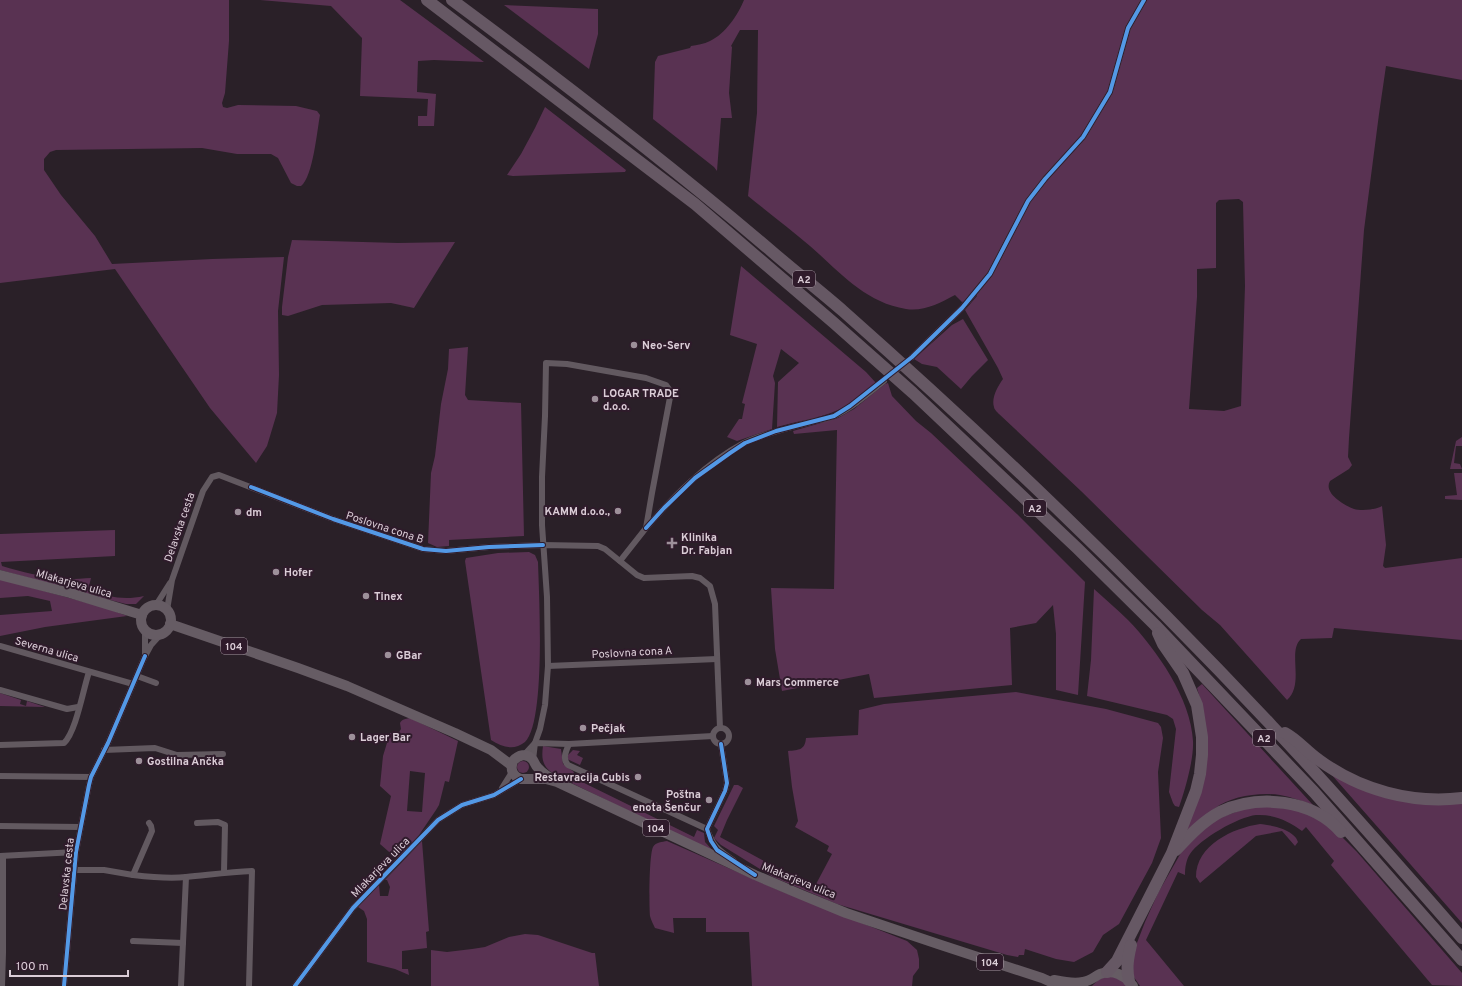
<svg xmlns="http://www.w3.org/2000/svg" width="1462" height="986" font-family="Overpass,sans-serif">
	<style>
		.green { fill: #593252; fill-rule: evenodd }
		.lines { fill: none; stroke-linecap: round; stroke-linejoin: round }
		.street-tunnel { stroke: #453a42; stroke-width: 6; stroke-dasharray: 6 3; stroke-linecap: butt }
		.street { stroke: #625960; stroke-width: 6 }
		.primary { stroke: #665c64; stroke-width: 10 }
		.highway { stroke: #665864; stroke-width: 12 }
		.cycleway-casing { stroke: #2f1b2b; stroke-width: 6 }
		.cycleway { stroke: #5399e6; stroke-width: 4 }
		.poi-dot { fill: #9d909a; stroke: #2f1b2b; stroke-width: 1.5 }
		.labels { text-anchor: middle; stroke-width: 4; stroke-linejoin: round; paint-order: stroke }
		.shield { fill: #2f1b2b; stroke: #a798a3; stroke-width: 1 }
		.shield-label { font-size: 10px; font-weight: bold; fill: #dbcdd7 }
		.poi-label { font-size: 11px; font-weight: bold; fill: #dbcdd7; stroke: #2f1b2b; text-anchor: start }
		.street-label { font-size: 11px; fill: #dbcdd7; stroke: #2f1b2b }
	</style>
	<rect width="100%" height="100%" fill="#2a2028"/>
	<!-- green -->
	<g class="green">
		<path d="M 0,0 L 229,0 L 229,41 L 225,93 L 222,103 L 223,107 L 227,108 L 238,105 L 296,106 L 317,111 L 320,115 C 317,131 313,177 301,186 L 297,186 L 291,183 L 278,158 L 271,154 L 237,154 L 202,148 L 56,150 L 50,152 L 44,159 L 44,170 L 61,195 L 95,236 L 112,264 L 212,259 L 284,257 L 278,311 L 279,375 L 277,413 L 267,446 L 256,463 L 210,408 L 115,269 L 0,283 Z"/>
		<path d="M 260,0 L 400,0 L 484,62 L 434,60 L 418,61 L 417,92 L 436,94 L 434,126 L 418,126 L 418,116 L 427,116 L 428,99 L 360,96 L 362,38 L 331,6 Z"/>
		<path d="M 744,0 L 1462,0 L 1462,80 L 1386,66 L 1379,114 L 1364,230 L 1349,438 L 1348,457 L 1352,465 L 1349,469 L 1330,481 C 1323,493 1344,505 1354,509 C 1361,511 1375,510 1382,506 L 1386,545 L 1383,566 L 1385,568 L 1462,558 L 1462,640 L 1334,628 L 1332,638 L 1301,639 C 1287,651 1305,684 1287,700 L 1220,625 L 1202,610 L 1081,491 L 999,414 C 997,412 994,409 994,407 C 991,398 998,386 1003,379 L 998,368 L 965,310 L 977,296 L 974,291 L 965,301 L 962,302 L 955,295 C 940,303 923,312 906,309 C 864,302 840,272 810,246 C 790,229 769,213 748,196 L 757,113 L 758,30 L 740,30 L 731,46 L 732,47 L 729,93 L 732,118 L 721,118 L 717,171 L 714,167 L 653,119 L 655,62 L 658,56 L 690,48 L 691,46 C 697,45 704,44 710,41 C 725,34 738,15 744,0 ZM 1239,199 L 1243,202 L 1245,286 L 1241,406 L 1224,411 L 1189,409 L 1197,297 L 1197,269 L 1216,268 L 1216,203 L 1219,200 Z"/>
		<path d="M 504,5 L 598,9 L 598,34 L 589,69 Z"/>
		<path d="M 545,107 L 626,170 L 625,172 L 513,176 L 507,175 L 521,154 L 535,128 Z"/>
		<path d="M 292,240 L 398,243 L 455,242 L 414,308 L 391,303 L 322,305 L 288,316 L 282,315 L 282,307 L 288,257 Z"/>
		<path d="M 741,266 L 866,372 L 876,383 C 864,392 852,404 838,410 C 819,419 797,421 777,427 L 778,382 L 799,363 L 781,349 L 773,376 L 775,383 L 772,429 L 737,441 L 727,437 L 739,419 L 742,419 L 745,404 L 742,403 L 757,344 L 730,335 Z"/>
		<path d="M 963,319 L 988,360 L 972,376 L 961,389 L 937,367 L 922,364 L 914,359 L 952,325 Z"/>
		<path d="M 468,347 L 465,395 L 468,400 L 521,403 L 524,536 L 449,540 L 449,546 L 437,547 L 428,543 L 431,473 L 435,456 L 441,404 L 448,369 L 449,349 Z"/>
		<path d="M 888,383 L 892,396 L 916,421 L 931,433 L 1018,515 L 1085,582 L 1078,695 L 1056,690 L 1056,634 L 1053,605 L 1036,623 L 1010,628 L 1012,685 L 874,698 L 869,674 L 782,691 L 775,649 L 771,588 L 834,589 L 837,430 L 794,434 L 793,431 L 838,418 L 854,409 L 885,384 Z"/>
		<path d="M 1462,437 L 1462,446 L 1456,446 L 1454,463 L 1460,464 L 1462,469 L 1450,469 L 1456,441 Z"/>
		<path d="M 1454,473 L 1462,473 L 1462,500 L 1445,499 L 1445,496 L 1457,495 Z"/>
		<path d="M 115,530 L 115,556 L 1,562 L 2,566 C 22,572 42,577 63,579 C 72,580 82,578 91,578 L 88,590 C 110,596 121,601 144,596 L 136,604 L 126,604 L 110,600 L 0,570 L 0,534 Z"/>
		<path d="M 529,552 L 535,555 L 538,562 C 539,595 546,722 525,742 C 514,751 502,747 491,740 L 465,561 L 466,558 L 498,553 Z"/>
		<path d="M 0,579 L 106,608 L 127,616 L 45,627 L 0,636 L 0,615 L 52,611 L 50,601 L 28,596 L 0,598 Z"/>
		<path d="M 1094,589 C 1105,599 1117,609 1128,620 C 1157,650 1191,699 1193,741 C 1194,759 1185,790 1179,807 L 1175,806 L 1173,803 L 1169,792 L 1176,729 L 1173,719 L 1167,715 L 1087,696 L 1091,660 Z"/>
		<path d="M 1202,684 L 1313,805 C 1302,801 1291,797 1280,795 C 1259,792 1231,796 1214,809 C 1205,816 1197,824 1188,831 L 1186,828 L 1193,811 L 1201,702 L 1197,688 Z"/>
		<path d="M 1016,692 L 1106,709 L 1158,723 L 1161,727 L 1163,738 L 1158,772 L 1161,838 L 1152,863 L 1119,924 L 1103,935 L 1093,952 L 1074,962 L 1056,959 L 1025,949 L 1024,955 L 1019,955 L 1018,957 L 1007,955 L 837,904 L 773,877 L 721,845 L 714,838 L 718,830 L 714,826 L 734,785 L 738,785 L 743,788 L 727,820 L 720,837 L 775,867 L 815,886 L 832,854 L 827,851 L 829,846 L 795,827 L 798,821 L 792,787 L 788,751 C 799,750 805,750 806,738 L 858,735 L 859,710 L 884,704 Z"/>
		<path d="M 0,693 L 21,700 L 20,704 L 26,706 L 27,701 L 45,707 L 0,706 Z"/>
		<path d="M 410,718 L 458,741 L 449,782 L 445,781 L 439,805 L 436,810 L 419,835 L 398,858 L 396,858 L 380,844 L 391,796 L 380,786 L 383,756 L 390,733 L 398,734 L 401,729 L 400,723 C 402,719 405,719 410,718 ZM 410,771 L 425,773 L 422,812 L 407,811 Z"/>
		<path d="M 543,746 L 561,749 L 563,764 L 574,772 L 572,777 L 694,837 L 697,830 L 704,833 L 705,842 L 715,853 L 555,775 C 543,767 541,760 543,746 Z"/>
		<path d="M 573,750 L 580,751 L 577,755 L 583,758 L 580,765 L 567,759 L 568,755 Z"/>
		<circle cx="523" cy="767" r="6"/>
		<path d="M 1331,774 L 1352,783 L 1462,802 L 1462,923 Z"/>
		<path d="M 1258,804 L 1295,808 L 1331,826 L 1357,852 L 1462,973 L 1462,986 L 1432,985 L 1331,865 L 1334,861 L 1306,827 L 1302,831 C 1289,821 1273,814 1256,815 C 1238,817 1200,839 1190,854 C 1186,860 1185,868 1185,875 L 1178,872 L 1146,940 L 1184,986 L 1140,986 L 1131,973 L 1135,948 L 1145,922 L 1158,893 L 1182,851 L 1211,821 Z"/>
		<path d="M 1260,824 C 1272,825 1295,830 1298,842 L 1295,846 L 1282,831 L 1256,836 L 1200,883 L 1196,877 C 1196,845 1233,828 1260,824 Z"/>
		<path d="M 422,841 L 429,931 L 426,932 L 427,948 L 402,951 L 402,969 L 408,969 L 409,975 L 395,969 L 367,962 L 367,919 L 364,911 L 358,907 L 379,885 L 380,896 L 388,896 L 390,887 L 387,880 L 385,880 Z"/>
		<path d="M 667,841 L 776,889 L 907,941 L 917,950 L 919,959 L 919,968 L 913,976 L 912,986 L 752,986 L 749,932 L 706,932 L 706,918 L 673,918 L 674,933 L 655,928 C 653,924 651,920 650,916 C 649,905 649,856 653,847 C 656,842 662,842 667,841 Z"/>
		<path d="M 525,934 L 538,935 L 592,953 L 595,953 L 599,986 L 431,986 L 431,950 L 447,952 L 472,949 L 485,947 L 509,937 Z"/>
		<path d="M 1107,976 L 1117,977 L 1128,986 L 1092,986 L 1098,980 Z"/>
	</g>
	<g class="lines">
		<!-- street-tunnel -->
		<path class="street-tunnel" d="M 890,376 L 912,357"/>
		<!-- street -->
		<g class="street">
			<path d="M 912,357 L 962,308 L 990,274 L 1028,201 L 1045,179 L 1083,137 L 1110,92 L 1128,28 L 1144,0"/>
			<path d="M 646,528 C 674,496 706,463 744,443 C 765,433 789,428 811,422 C 818,420 827,419 834,416 C 852,408 869,393 884,381"/>
			<path d="M 156,605 L 170,583"/>
			<path d="M 167,610 L 172,580 L 203,491 L 212,477 L 219,475 L 333,519 L 423,549 L 446,551 L 489,547 L 543,545 L 598,546 L 605,549 L 637,575 L 644,578 L 692,576 L 700,578 L 710,586 L 715,604 L 720,728"/>
			<path d="M 145,629 L 145,656 L 151,645 L 162,633"/>
			<path d="M 0,646 L 133,684"/>
			<path d="M 548,666 L 717,659"/>
			<path d="M 137,676 L 156,683"/>
			<path d="M 0,690 L 67,709 L 78,707"/>
			<circle cx="721" cy="736" r="8"/>
			<path d="M 569,744 C 566,751 562,759 568,765 L 707,829"/>
			<path d="M 721,744 L 727,783 L 725,791 L 707,829 C 713,847 719,850 734,861"/>
			<path d="M 0,745 L 64,743 C 76,732 83,690 89,672"/>
			<path d="M 104,750 L 155,748 L 177,755 L 223,754"/>
			<path d="M 524,755 L 535,743 L 569,744 L 713,736"/>
			<path d="M 533,760 L 535,743 L 540,729 L 545,705 L 548,666 L 547,597 L 542,525 L 542,477 L 545,416 L 546,363 L 567,364 L 646,378 L 666,385 L 671,392 L 652,493 L 646,528 L 620,561"/>
			<path d="M 0,776 L 91,777"/>
			<path d="M 502,788 L 512,772"/>
			<path d="M 197,823 L 218,822 L 225,825 L 224,872"/>
			<path d="M 0,826 L 80,827"/>
			<path d="M 0,856 L 76,852"/>
			<path d="M 74,870 L 104,870 L 133,875 L 152,831 L 151,826 L 149,823"/>
			<path d="M 133,875 C 150,877 168,879 186,877 C 208,875 229,872 252,871 L 249,986"/>
			<path d="M 133,941 L 183,943"/>
			<path d="M 2,986 L 3,953 L 3,856"/>
			<path d="M 64,986 L 76,852 L 89,785 L 91,777 L 108,743 L 145,656"/>
			<path d="M 181,986 L 186,877"/>
			<path d="M 295,986 L 353,908 L 438,820 L 462,805 L 494,795 L 521,779"/>
		</g>
		<!-- primary -->
		<g class="primary">
			<path d="M 0,575 L 70,593 L 142,615"/>
			<circle cx="156" cy="620" r="15"/>
			<path d="M 170,624 L 298,668 L 347,686 L 455,733 L 491,750 L 511,765"/>
			<path d="M 557,782 L 546,779 L 521,779 C 512,776 510,769 513,761 C 518,755 527,752 533,760 C 535,763 535,765 538,768 C 543,774 550,778 557,782 L 755,875 L 802,895 L 846,913 L 938,944 L 1042,978 L 1060,986"/>
			<path d="M 1054,980 C 1064,982 1073,984 1083,982 C 1090,981 1094,977 1100,974 C 1113,969 1125,975 1133,986"/>
		</g>
		<!-- highway -->
		<g class="highway">
			<path d="M 427,0 L 695,204 L 834,323 L 913,393 L 1077,548 L 1155,625 L 1314,792 L 1462,960"/>
			<path d="M 452,0 C 560,80 666,162 769,249 C 793,270 819,290 843,311 C 992,443 1136,581 1272,726 C 1337,795 1400,867 1462,938"/>
			<path d="M 1285,733 C 1298,740 1307,752 1319,760 C 1360,790 1411,804 1462,798"/>
			<path d="M 1176,850 C 1189,836 1203,821 1220,812 C 1259,794 1312,799 1341,832"/>
			<path d="M 1107,972 L 1117,961 L 1172,853 L 1196,791 L 1200,774 L 1202,755 L 1202,737 L 1197,705 L 1183,673 L 1163,644 L 1158,633"/>
			<path d="M 1129,981 C 1126,968 1128,958 1131,945"/>
		</g>
		<!-- cycleway casing -->
		<g class="cycleway-casing">
			<g id="cycleway">
				<path d="M 251,487 L 333,519 L 423,549 L 446,551 L 489,547 L 543,545"/>
				<path d="M 646,528 L 664,508 L 695,478 L 730,453 L 745,443 L 776,431 L 834,416 L 850,406 L 912,357 L 962,308 L 990,274 L 1028,201 L 1045,179 L 1083,137 L 1110,92 L 1128,28 L 1144,0"/>
				<path d="M 721,744 L 727,783 L 725,791 L 707,829 L 711,841 L 717,850 L 755,875"/>
				<path d="M 64,986 L 76,852 L 89,785 L 91,777 L 108,743 L 145,656"/>
				<path d="M 295,986 L 353,908 L 438,820 L 462,805 L 494,795 L 521,779"/>
			</g>
		</g>
		<!-- cycleway -->
		<use href="#cycleway" class="cycleway"/>
	</g>
	<!-- markers -->
	<g class="poi-dot">
		<circle cx="634" cy="345" r="4"/>
		<circle cx="595" cy="399" r="4"/>
		<circle cx="618" cy="511" r="4"/>
		<circle cx="238" cy="512" r="4"/>
		<path d="M670 537h4v4h4v4h-4v4h-4v-4h-4v-4h4z"/>
		<circle cx="276" cy="572" r="4"/>
		<circle cx="366" cy="596" r="4"/>
		<circle cx="388" cy="655" r="4"/>
		<circle cx="748" cy="682" r="4"/>
		<circle cx="583" cy="728" r="4"/>
		<circle cx="352" cy="737" r="4"/>
		<circle cx="139" cy="761" r="4"/>
		<circle cx="638" cy="777" r="4"/>
		<circle cx="709" cy="800" r="4"/>
	</g>
	<g class="labels">
		<!-- shield labels -->
		<g class="shield">
			<rect x="793" y="271" width="22" height="16" rx="3"/>
			<rect x="1024" y="500" width="22" height="16" rx="3"/>
			<rect x="221" y="638" width="26" height="16" rx="3"/>
			<rect x="1253" y="730" width="22" height="16" rx="3"/>
			<rect x="643" y="820" width="26" height="16" rx="3"/>
			<rect x="977" y="954" width="26" height="16" rx="3"/>
		</g>
		<g class="shield-label">
			<text x="804" y="283">A2</text>
			<text x="1035" y="512">A2</text>
			<text x="234" y="650">104</text>
			<text x="1264" y="742">A2</text>
			<text x="656" y="832">104</text>
			<text x="990" y="966">104</text>
		</g>
		<!-- poi labels -->
		<g class="poi-label">
			<text x="642" y="349">Neo-Serv</text>
			<text x="603" y="397">LOGAR TRADE<tspan x="603" dy="13">d.o.o.</tspan></text>
			<text x="610" y="515" text-anchor="end">KAMM d.o.o.,</text>
			<text x="246" y="516">dm</text>
			<text x="681" y="541">Klinika<tspan x="681" dy="13">Dr. Fabjan</tspan></text>
			<text x="284" y="576">Hofer</text>
			<text x="374" y="600">Tinex</text>
			<text x="396" y="659">GBar</text>
			<text x="756" y="686">Mars Commerce</text>
			<text x="591" y="732">Pečjak</text>
			<text x="360" y="741">Lager Bar</text>
			<text x="147" y="765">Gostilna Ančka</text>
			<text x="630" y="781" text-anchor="end">Restavracija Cubis</text>
			<text x="701" y="798" text-anchor="end">Poštna<tspan x="701" dy="13">enota Šenčur</tspan></text>
		</g>
		<!-- street labels -->
		<g class="street-label">
			<text transform="translate(179 527) rotate(-71)" y="4">Delavska cesta</text>
			<text transform="translate(385 527) rotate(18)" y="4">Poslovna cona B</text>
			<text transform="translate(74 583) rotate(16)" y="4">Mlakarjeva ulica</text>
			<text transform="translate(47 649) rotate(16)" y="4">Severna ulica</text>
			<text transform="translate(632 652) rotate(-3)" y="4">Poslovna cona A</text>
			<text transform="translate(380 867) rotate(-46)" y="4">Mlakarjeva ulica</text>
			<text transform="translate(66 874) rotate(-84)" y="4">Delavska cesta</text>
			<text transform="translate(799 880) rotate(22)" y="4">Mlakarjeva ulica</text>
		</g>
	</g>
	<!-- scale -->
	<path d="M10 970v6h118v-6" fill="none" stroke="#dbcdd7" stroke-width="2"/>
	<text x="16" y="970" font-size="12" fill="#dbcdd7" stroke="#2f1b2b" stroke-width="3" paint-order="stroke">100 m</text>
</svg>
